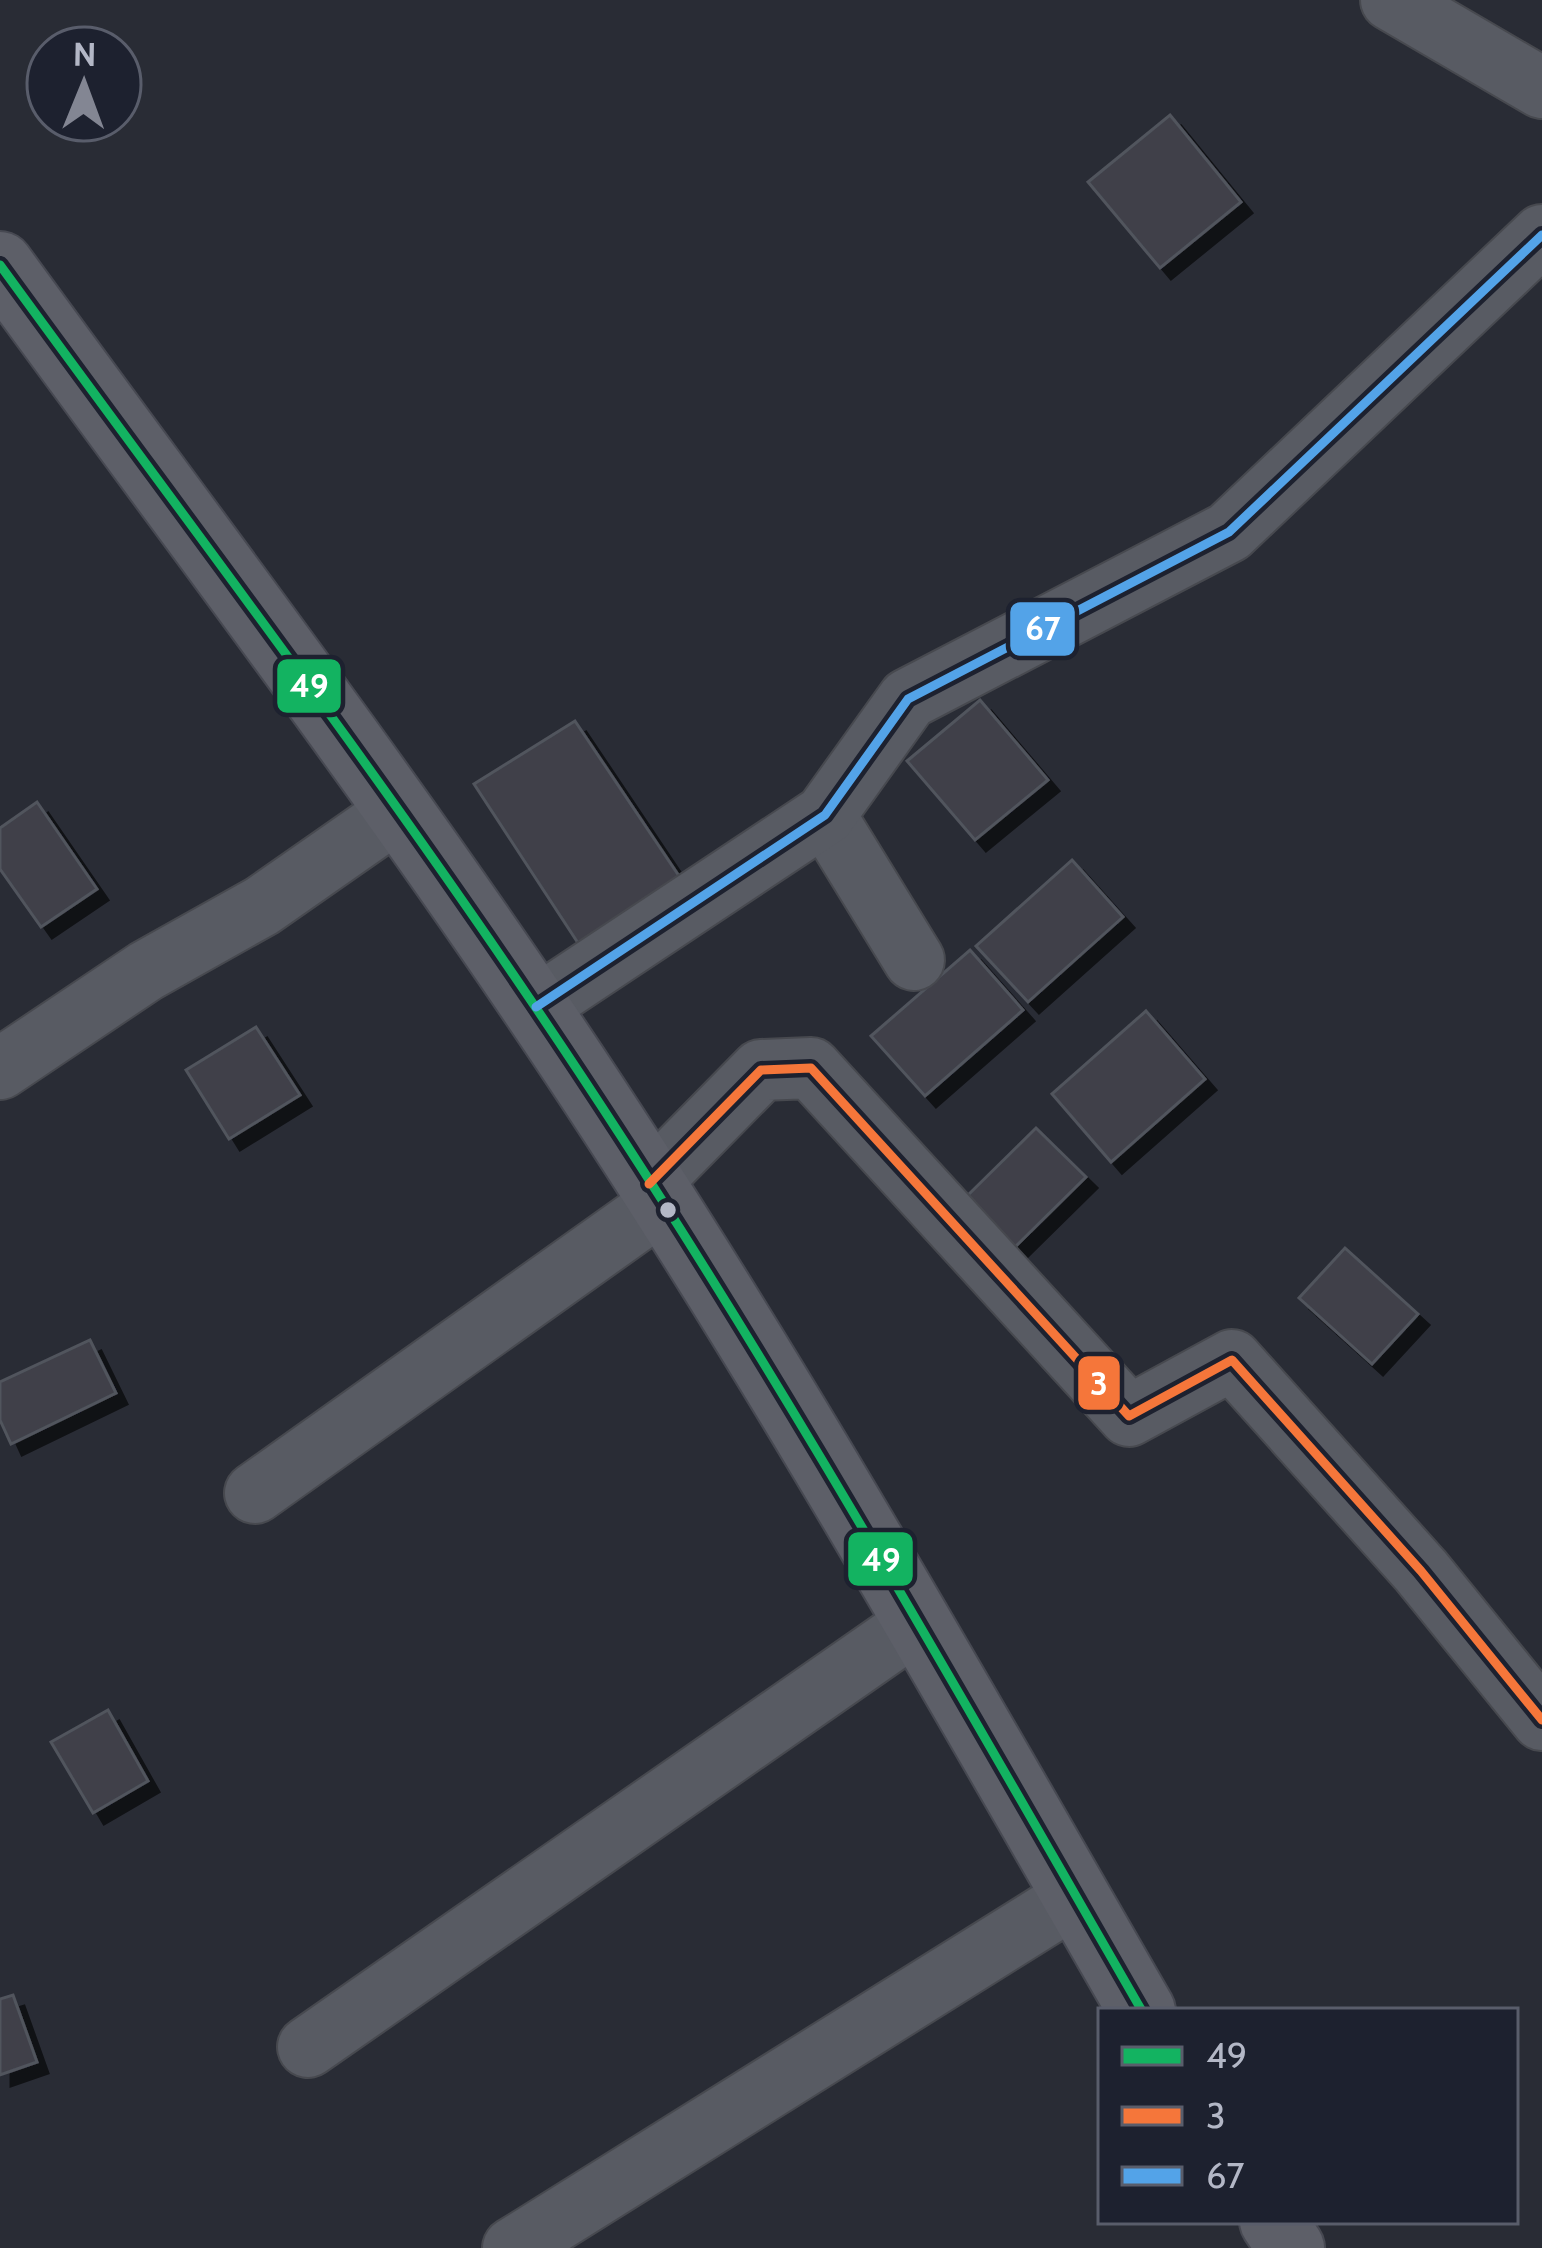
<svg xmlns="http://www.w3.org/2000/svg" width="1542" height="2248" font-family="Cabin,sans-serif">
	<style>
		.building { fill: #3f414a; stroke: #51545d; stroke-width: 3; filter: url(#shadow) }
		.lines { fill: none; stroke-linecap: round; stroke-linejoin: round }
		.minor-casing { stroke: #47494f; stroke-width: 64 }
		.secondary-casing { stroke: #474952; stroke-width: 70 }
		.minor { stroke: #585b63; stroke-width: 60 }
		.secondary { stroke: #5d5f68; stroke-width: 66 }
		.bus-1-casing { stroke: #1d212f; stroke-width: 18 }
		.bus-2-casing { stroke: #1d212f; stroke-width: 18 }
		.bus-3-casing { stroke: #1d212f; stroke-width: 18 }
		.bus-1 { stroke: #13b361; stroke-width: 9 }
		.bus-2 { stroke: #f5763a; stroke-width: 9 }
		.bus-3 { stroke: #53a3e8; stroke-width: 9 }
		.bus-dot { fill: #b3b7c6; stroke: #1d212f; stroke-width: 4.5 }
		.line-badge { stroke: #1d212f; stroke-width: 4.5 }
		.badge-label { font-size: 33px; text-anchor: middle; font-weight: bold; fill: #fff }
	</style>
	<defs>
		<filter id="shadow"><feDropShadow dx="11" dy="11" stdDeviation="0" flood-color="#0009"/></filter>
	</defs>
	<rect width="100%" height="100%" fill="#292c35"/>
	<!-- building -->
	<g class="building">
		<path d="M 1170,115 L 1241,202 L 1160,268 L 1088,182 Z"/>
		<path d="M 980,700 L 1048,780 L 975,840 L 907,761 Z"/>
		<path d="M 575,721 L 687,888 L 580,946 L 474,784 Z"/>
		<path d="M 37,802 L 97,889 L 41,927 L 0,869 L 0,828 Z"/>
		<path d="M 1072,860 L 1123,917 L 1028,1002 L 976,946 Z"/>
		<path d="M 970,950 L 1023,1010 L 925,1096 L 871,1036 Z"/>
		<path d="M 1146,1011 L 1205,1079 L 1111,1162 L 1052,1094 Z"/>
		<path d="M 256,1027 L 300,1095 L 229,1139 L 186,1070 Z"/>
		<path d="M 1036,1128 L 1086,1177 L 1013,1249 L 963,1200 Z"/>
		<path d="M 1345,1248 L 1418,1314 L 1372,1364 L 1299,1298 Z"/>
		<path d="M 90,1340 L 116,1393 L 11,1444 L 0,1420 L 0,1382 Z"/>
		<path d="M 108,1710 L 148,1781 L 93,1813 L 51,1742 Z"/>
		<path d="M 13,1995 L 37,2062 L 0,2075 L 0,1999 Z"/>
	</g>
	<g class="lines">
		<!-- minor casing -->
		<g class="minor-casing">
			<g id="minor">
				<path d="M 1391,0 L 1542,88"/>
				<path d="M 825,815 L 914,960"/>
				<path d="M 536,1007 L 825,815 L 908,699 L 1229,532 L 1542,235"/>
				<path d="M 0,1069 L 146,971 L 262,906 L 398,811"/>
				<path d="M 649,1184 L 761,1070 L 811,1068 L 1129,1416 L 1232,1360 L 1421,1571 L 1542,1720"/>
				<path d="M 255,1493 L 662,1203"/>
				<path d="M 308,2047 L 918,1622"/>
				<path d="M 513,2248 L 1076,1896"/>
			</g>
		</g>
		<!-- secondary casing -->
		<g class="secondary-casing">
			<g id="secondary">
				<path d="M 0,265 C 179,511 364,753 534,1005 C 754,1329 947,1672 1142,2011"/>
				<path d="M 1273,2221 L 1291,2248"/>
			</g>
		</g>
		<!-- minor -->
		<use href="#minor" class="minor"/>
		<!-- secondary -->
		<use href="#secondary" class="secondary"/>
		<!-- bus-1 casing -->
		<g class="bus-1-casing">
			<path id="bus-1" d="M 0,265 C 179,511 364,753 534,1005 C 754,1329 947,1672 1142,2011"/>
		</g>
		<!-- bus-2 casing -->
		<g class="bus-2-casing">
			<path id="bus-2" d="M 649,1184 L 761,1070 L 811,1068 L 1129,1416 L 1232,1360 L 1421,1571 L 1542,1720"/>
		</g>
		<!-- bus-3 casing -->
		<g class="bus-3-casing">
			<path id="bus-3" d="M 536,1007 L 825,815 L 908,699 L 1229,532 L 1542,235"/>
		</g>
		<!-- bus-1 -->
		<use href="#bus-1" class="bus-1"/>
		<!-- bus-2 -->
		<use href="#bus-2" class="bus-2"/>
		<!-- bus-3 -->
		<use href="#bus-3" class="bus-3"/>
	</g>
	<!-- markers -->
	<circle class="bus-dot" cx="668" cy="1210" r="10"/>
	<g class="line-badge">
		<rect x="1008" y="600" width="69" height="58" rx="12" fill="#53a3e8"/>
		<rect x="275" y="657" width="68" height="58" rx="12" fill="#13b361"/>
		<rect x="1076" y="1354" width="46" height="58" rx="12" fill="#f5763a"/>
		<rect x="846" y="1530" width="69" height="58" rx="12" fill="#13b361"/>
	</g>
	<g class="badge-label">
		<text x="1043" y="640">67</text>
		<text x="309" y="697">49</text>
		<text x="1099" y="1395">3</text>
		<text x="881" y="1571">49</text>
	</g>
	<!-- legend -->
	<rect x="1098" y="2008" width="420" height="216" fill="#1d212f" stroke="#595d6b" stroke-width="3"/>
	<rect x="1122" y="2047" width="60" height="18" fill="#13b361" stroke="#595d6b" stroke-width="3"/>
	<text x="1206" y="2068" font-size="36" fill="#b3b7c6">49</text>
	<rect x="1122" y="2107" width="60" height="18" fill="#f5763a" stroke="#595d6b" stroke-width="3"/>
	<text x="1206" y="2128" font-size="36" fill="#b3b7c6">3</text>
	<rect x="1122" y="2167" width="60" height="18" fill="#53a3e8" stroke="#595d6b" stroke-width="3"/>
	<text x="1206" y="2188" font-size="36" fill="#b3b7c6">67</text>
	<!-- north arrow -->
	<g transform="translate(84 84) rotate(1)"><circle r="57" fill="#1d212f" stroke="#595d6b" stroke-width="3"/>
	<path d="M0-9L21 45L0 30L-21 45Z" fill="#838693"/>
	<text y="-18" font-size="33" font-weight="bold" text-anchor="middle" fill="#b3b7c6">N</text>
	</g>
</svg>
